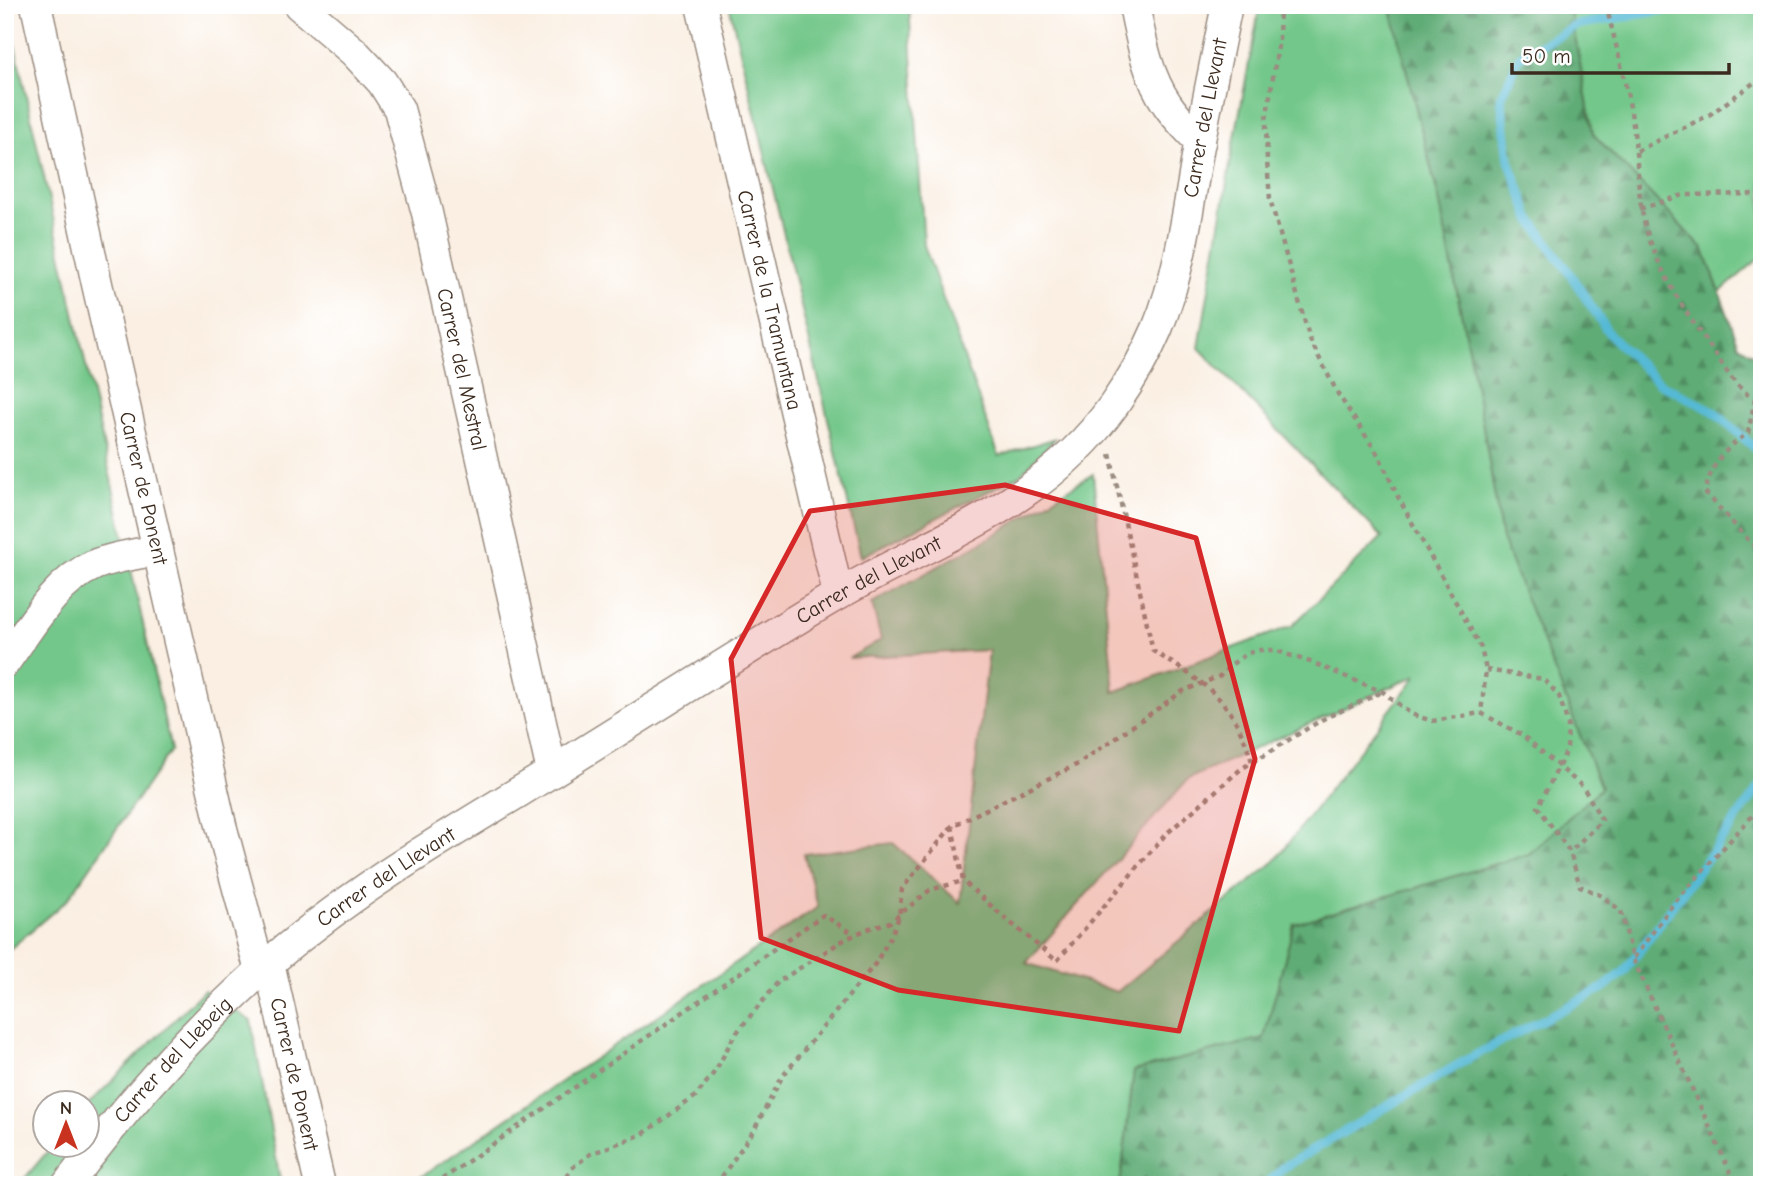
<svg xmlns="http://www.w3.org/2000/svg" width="1767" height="1190" font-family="'Comic Neue',sans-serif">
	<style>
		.grass { fill: #73c78a; stroke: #577854; stroke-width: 2; fill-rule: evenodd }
		.forest { fill: url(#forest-firs); stroke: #4c6b4a; stroke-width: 2 }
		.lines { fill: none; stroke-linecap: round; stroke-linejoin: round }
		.stream { stroke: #57b9d5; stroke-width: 9 }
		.street-casing { stroke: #9a8c80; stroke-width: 33 }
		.path { stroke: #9a8c80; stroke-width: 4.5; stroke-dasharray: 5 5; stroke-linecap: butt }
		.street { stroke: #fff; stroke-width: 30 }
		.marked { fill: #d62828; fill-opacity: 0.2; stroke: #d62828; stroke-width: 5; stroke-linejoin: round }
		.labels { text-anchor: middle; stroke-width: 7; stroke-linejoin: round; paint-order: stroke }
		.street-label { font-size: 21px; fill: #3b2a1e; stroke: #fff }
	</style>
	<defs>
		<pattern id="forest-firs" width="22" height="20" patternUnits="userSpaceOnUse" patternTransform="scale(1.75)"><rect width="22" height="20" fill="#5eac76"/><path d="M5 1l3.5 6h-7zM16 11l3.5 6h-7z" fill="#4f8c60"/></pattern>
	</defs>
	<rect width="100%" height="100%" fill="#fff"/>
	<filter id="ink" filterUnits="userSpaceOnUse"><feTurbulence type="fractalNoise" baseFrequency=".0143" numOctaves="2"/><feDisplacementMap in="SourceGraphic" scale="14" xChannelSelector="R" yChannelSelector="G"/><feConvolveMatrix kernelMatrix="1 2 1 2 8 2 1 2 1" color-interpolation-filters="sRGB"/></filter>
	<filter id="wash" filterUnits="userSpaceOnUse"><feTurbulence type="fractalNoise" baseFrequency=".00686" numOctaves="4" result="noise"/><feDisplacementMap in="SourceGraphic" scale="28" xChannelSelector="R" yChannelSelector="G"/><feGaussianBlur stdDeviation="1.57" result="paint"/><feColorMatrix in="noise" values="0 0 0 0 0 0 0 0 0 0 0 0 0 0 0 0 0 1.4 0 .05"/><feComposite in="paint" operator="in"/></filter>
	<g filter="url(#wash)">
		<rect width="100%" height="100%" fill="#faefe2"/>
		<!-- grass -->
		<g class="grass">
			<path d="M 6,5 L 171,750 L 68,899 L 5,953 Z"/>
			<path d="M 729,5 L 909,5 L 924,245 L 999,456 L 1056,438 L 1020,475 L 861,557 Z"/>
			<path d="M 1260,5 L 1390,5 L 1439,199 L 1482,420 L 1502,539 L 1602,788 L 1529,854 L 1294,924 L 1264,1038 L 1134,1071 L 1120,1185 L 409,1185 L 818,907 L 804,854 L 893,843 L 960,903 L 989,650 L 849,658 L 881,640 L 872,603 L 991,537 L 1093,474 L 1114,692 L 1292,626 L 1382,537 L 1199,348 L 1232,153 ZM 1417,675 L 1275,861 L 1117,992 L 1026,963 L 1188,779 Z"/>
			<path d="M 1569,5 L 1762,5 L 1762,256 L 1720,292 L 1704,250 L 1593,134 Z"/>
			<path d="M 204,990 L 251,1021 L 281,1185 L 19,1185 L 53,1145 L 88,1144 L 88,1105 Z"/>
		</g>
		<!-- forest -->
		<path class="forest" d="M 1390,5 L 1569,5 L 1593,134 L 1704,250 L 1739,345 L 1762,359 L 1762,1185 L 1120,1185 L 1134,1071 L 1264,1038 L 1294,924 L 1529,854 L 1601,788 L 1502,539 L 1482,420 L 1439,199 Z"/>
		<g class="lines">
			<!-- stream -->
			<g class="stream">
				<path d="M 1671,5 L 1664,10 L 1577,25 L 1520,56 L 1501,98 L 1509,160 L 1530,218 L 1566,268 L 1610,335 L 1659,383 L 1713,411 L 1762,454"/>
				<path d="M 1266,1185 L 1284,1167 L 1468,1059 L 1603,988 L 1624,972 L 1762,784"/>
			</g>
		</g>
	</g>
	<g filter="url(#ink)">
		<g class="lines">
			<!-- street casing -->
			<g class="street-casing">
				<g id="street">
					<path id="s1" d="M 36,5 L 97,284 L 221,825 L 260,971"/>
					<path id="s2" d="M 299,5 L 354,52 L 382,82 L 399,109 L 427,213 L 552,772"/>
					<path id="s3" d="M 701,5 L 838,594"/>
					<path d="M 1134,5 C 1141,39 1147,75 1167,104 C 1176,118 1189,130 1200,142"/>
					<path d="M 5,662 C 30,628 54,583 94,565 C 113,557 138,554 158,550"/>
					<path id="s4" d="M 269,963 L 320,1185"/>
					<path id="s5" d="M 67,1185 C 125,1107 188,1036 260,971 C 346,894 448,835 547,775 C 639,718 730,660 822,604 C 927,540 1039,511 1114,405 C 1130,382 1146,355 1157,329 C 1180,274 1188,210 1198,151 C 1207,102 1217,54 1227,5"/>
				</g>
			</g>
			<!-- path -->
			<g class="path">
				<path d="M 1280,5 L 1279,40 L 1266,120 L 1267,161 L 1270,199 L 1310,340 L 1338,394 L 1379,456 L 1398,497 L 1481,648 L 1486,670 L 1481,713"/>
				<path d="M 1606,5 C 1617,50 1633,106 1636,152 C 1639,183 1639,212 1650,241 C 1665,281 1689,318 1714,352 C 1726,370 1739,395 1762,401"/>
				<path d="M 1637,151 L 1709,115 L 1762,77"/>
				<path d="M 1640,209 L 1683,195 L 1762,194"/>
				<path d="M 1755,399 L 1748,433 C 1723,451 1712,462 1705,492 L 1762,555"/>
				<path d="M 1110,454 L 1153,651 C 1207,685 1233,698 1252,762"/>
				<path d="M 1486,670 L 1544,679 L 1559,696 L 1568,724 L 1567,750 L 1538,807 L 1570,852 L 1580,886 L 1602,896 L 1621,911 L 1633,959 L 1736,1185"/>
				<path d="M 952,826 L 963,881 L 1006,919 L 1057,961 L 1165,835 L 1241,769 L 1323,719 L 1382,692"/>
				<path d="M 1634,958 L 1673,904 L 1762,805"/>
				<path d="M 434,1185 L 823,915 L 854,934"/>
				<path d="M 561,1185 L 572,1168 L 590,1154 L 643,1134 L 696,1096 L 716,1070 L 734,1036 L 778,982 L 842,941 L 867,929 L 890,922 L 930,890 L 963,881"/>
				<path d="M 716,1185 L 754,1130 L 782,1077 L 875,964 L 890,938 L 899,917 L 902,889 L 952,826 L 1078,764 L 1183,691 L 1220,676 L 1232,664 L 1248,653 L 1260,650 L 1274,650 L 1313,663 L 1383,692 L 1411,714 L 1432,721 L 1481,713 L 1522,735 L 1583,787 L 1602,820 L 1570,852"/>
			</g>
			<!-- street -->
			<use href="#street" class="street"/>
		</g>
	</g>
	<!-- marked area -->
	<path class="marked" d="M 1005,485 L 1196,538 L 1255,759 L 1179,1031 L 898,990 L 761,938 L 731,659 L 810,511 Z"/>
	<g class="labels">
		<!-- street labels -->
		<g class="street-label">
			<text dy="7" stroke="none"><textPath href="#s5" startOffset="1622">Carrer del Llevant</textPath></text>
			<text dy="7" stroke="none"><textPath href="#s3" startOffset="303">Carrer de la Tramuntana</textPath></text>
			<text dy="7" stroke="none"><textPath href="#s2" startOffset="413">Carrer del Mestral</textPath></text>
			<text dy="7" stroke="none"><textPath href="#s1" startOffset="495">Carrer de Ponent</textPath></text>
			<text dy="7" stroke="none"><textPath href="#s5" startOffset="1013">Carrer del Llevant</textPath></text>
			<text dy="7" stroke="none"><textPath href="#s5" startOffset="446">Carrer del Llevant</textPath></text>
			<text dy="7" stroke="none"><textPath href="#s5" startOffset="164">Carrer del Llebeig</textPath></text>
			<text dy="7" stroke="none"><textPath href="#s4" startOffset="114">Carrer de Ponent</textPath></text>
		</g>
	</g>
	<!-- margin -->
	<rect width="1767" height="1190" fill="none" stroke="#fff" stroke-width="28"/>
	<!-- north arrow -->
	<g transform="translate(66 1124)"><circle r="33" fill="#ffffff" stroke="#b1aaa5" stroke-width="2"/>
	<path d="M0-5L12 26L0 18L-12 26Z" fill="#c8321e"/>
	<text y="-10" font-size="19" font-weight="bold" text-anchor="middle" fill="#3b2a1e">N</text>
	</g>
	<!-- scale -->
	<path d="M1512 63v10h217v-10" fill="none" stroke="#3b2a1e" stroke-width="3.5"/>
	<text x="1522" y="63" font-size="21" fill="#3b2a1e" stroke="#ffffff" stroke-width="5" paint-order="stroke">50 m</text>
</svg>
